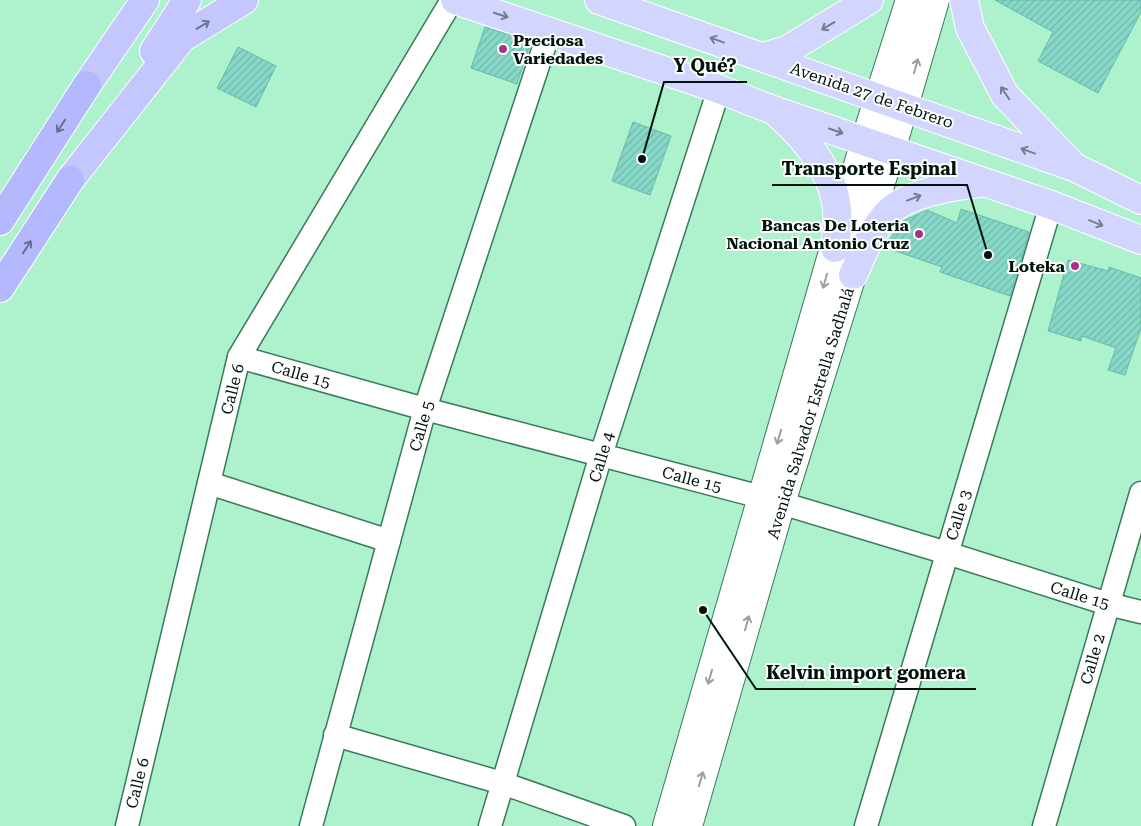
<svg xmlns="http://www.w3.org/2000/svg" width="1141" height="826" font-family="'Roboto Serif',serif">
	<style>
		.building { fill: url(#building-hatch); stroke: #69baab }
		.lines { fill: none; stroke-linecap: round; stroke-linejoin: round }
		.minor-casing { stroke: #397a5b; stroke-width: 25 }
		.secondary-casing { stroke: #397a5b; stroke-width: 30 }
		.primary-casing { stroke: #fff; stroke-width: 30 }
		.trunk-casing { stroke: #fff; stroke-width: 30 }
		.motorway-casing { stroke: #fff; stroke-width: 30 }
		.minor { stroke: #fff; stroke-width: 22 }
		.secondary { stroke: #fff; stroke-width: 28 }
		.primary { stroke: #d2d5fe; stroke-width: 28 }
		.trunk { stroke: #c3c7fe; stroke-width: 28 }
		.motorway { stroke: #b4b9fe; stroke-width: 28 }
		.oneway { stroke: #747e90 }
		.oneway2 { stroke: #6b7690 }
		.oneway3 { stroke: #99a19d }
		.oneway4 { stroke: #636f90 }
		.poi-dot { fill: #a93289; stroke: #fff; stroke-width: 2 }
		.labels { text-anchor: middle; stroke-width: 4; stroke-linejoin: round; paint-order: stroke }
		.poi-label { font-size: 16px; font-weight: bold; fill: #001409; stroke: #fff; text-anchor: end }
		.street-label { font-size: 16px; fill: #001409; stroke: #fff }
		.leader { fill: none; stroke: #001409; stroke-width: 2 }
		.callout-dot { fill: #001409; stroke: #fff; stroke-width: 2 }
		.callout-label { font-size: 18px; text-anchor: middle; font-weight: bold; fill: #001409; stroke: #fff; stroke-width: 4; stroke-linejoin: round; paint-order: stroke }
	</style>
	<defs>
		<pattern id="building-hatch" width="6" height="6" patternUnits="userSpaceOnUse" patternTransform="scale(1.25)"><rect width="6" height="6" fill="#86d8c8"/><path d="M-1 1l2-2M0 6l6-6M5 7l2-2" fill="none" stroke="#72b8aa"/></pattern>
	</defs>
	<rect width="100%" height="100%" fill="#aef1cd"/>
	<!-- building -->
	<g class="building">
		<path d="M 995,0 L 1141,0 L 1141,12 L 1098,93 L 1038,61 L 1053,32 Z"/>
		<path d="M 485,27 L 531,42 L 517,84 L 471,68 Z"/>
		<path d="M 238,47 L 276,66 L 256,107 L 217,88 Z"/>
		<path d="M 633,122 L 671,136 L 650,195 L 612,181 Z"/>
		<path d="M 961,209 L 1029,232 L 1010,296 L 940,272 L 942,267 L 884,247 L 903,221 L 927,210 L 957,223 Z"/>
		<path d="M 1068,260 L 1108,271 L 1109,267 L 1141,278 L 1141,328 L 1125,375 L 1108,370 L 1116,348 L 1082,336 L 1081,341 L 1048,331 Z"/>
	</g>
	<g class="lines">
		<!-- minor casing -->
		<g class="minor-casing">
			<g id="minor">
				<path d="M 239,357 L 425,409 L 761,497 L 947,553 L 1108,604 L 1141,612"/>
				<path d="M 209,483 L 389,541"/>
				<path d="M 335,735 L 502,783 L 624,826"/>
				<path d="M 127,826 L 239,357 L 452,0"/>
				<path d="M 311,826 L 425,409 L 549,32"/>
				<path d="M 490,826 L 601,455 L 719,89"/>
				<path d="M 866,826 L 1051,205"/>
				<path d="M 1044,826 L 1141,493"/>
			</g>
		</g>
		<!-- secondary casing -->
		<g class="secondary-casing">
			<g id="secondary">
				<path d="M 667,826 L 865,141 L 910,0"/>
				<path d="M 688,826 L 781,503 L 891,150 L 935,0"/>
			</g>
		</g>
		<!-- primary casing -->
		<g class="primary-casing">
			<g id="primary">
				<path d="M 455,0 L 719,89 L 773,110 L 1051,205 L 1141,240"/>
				<path d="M 599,0 L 1074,167 L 1141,200"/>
				<path d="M 964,0 L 970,28 L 1005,95 L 1071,164"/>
				<path d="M 763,57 L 787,50 L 869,0"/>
				<path d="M 778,114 C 802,135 828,166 835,197 C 839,214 837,231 835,248"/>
				<path d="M 853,275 C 862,255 870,234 885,216 C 903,194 952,186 979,183"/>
			</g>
		</g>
		<!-- trunk casing -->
		<g class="trunk-casing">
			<g id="trunk">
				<path d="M 154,51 L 187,0"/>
				<path d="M 87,85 L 145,0"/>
				<path d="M 70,180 L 182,38 L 244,0"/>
			</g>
		</g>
		<!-- motorway casing -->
		<g class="motorway-casing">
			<g id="motorway">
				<path d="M 0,221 L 87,85"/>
				<path d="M 0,288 L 70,180"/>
			</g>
		</g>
		<!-- minor -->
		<use href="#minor" class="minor"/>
		<!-- secondary -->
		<use href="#secondary" class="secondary"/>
		<!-- primary -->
		<use href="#primary" class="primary"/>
		<!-- trunk -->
		<use href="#trunk" class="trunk"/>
		<!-- motorway -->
		<use href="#motorway" class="motorway"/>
	</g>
	<!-- one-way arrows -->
	<defs><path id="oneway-shaft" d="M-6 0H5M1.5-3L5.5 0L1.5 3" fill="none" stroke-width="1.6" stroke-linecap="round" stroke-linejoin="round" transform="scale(1.25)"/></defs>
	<g class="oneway">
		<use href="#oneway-shaft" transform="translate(501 15) rotate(18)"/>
		<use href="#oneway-shaft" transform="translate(828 26) rotate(149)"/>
		<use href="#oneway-shaft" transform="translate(717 40) rotate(-160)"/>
		<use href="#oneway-shaft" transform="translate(1005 93) rotate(-124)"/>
		<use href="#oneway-shaft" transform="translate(836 131) rotate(19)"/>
		<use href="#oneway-shaft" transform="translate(1028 151) rotate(-160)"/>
		<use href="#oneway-shaft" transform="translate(914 198) rotate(-21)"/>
		<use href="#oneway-shaft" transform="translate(1096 223) rotate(22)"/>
	</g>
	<use class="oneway2" href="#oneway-shaft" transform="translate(203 25) rotate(-31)"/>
	<g class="oneway3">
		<use href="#oneway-shaft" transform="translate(916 66) rotate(-74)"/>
		<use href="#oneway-shaft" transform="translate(825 281) rotate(106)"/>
		<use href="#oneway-shaft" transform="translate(779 437) rotate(106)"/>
		<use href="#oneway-shaft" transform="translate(747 623) rotate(-74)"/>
		<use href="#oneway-shaft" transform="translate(710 677) rotate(106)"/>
		<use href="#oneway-shaft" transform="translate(701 779) rotate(-74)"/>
	</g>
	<g class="oneway4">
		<use href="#oneway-shaft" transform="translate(61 126) rotate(123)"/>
		<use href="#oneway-shaft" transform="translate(27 247) rotate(-57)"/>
	</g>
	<!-- markers -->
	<g class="poi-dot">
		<circle cx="503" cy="49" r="5"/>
		<circle cx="919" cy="234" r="5"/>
		<circle cx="1075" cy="266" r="5"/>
	</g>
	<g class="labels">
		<!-- poi labels -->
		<g class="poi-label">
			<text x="513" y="46" text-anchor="start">Preciosa<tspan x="513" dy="18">Variedades</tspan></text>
			<text x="909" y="231">Bancas De Loteria<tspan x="909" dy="18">Nacional Antonio Cruz</tspan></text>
			<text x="1065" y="272">Loteka</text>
		</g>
		<!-- street labels -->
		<g class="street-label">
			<text transform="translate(872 95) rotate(19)" y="6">Avenida 27 de Febrero</text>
			<text transform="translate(301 374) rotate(16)" y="6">Calle 15</text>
			<text transform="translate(232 389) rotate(-76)" y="6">Calle 6</text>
			<text transform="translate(810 413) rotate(-73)" y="6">Avenida Salvador Estrella Sadhalá</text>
			<text transform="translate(421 426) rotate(-74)" y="6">Calle 5</text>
			<text transform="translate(601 457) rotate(-73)" y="6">Calle 4</text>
			<text transform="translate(692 479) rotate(15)" y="6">Calle 15</text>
			<text transform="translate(958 515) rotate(-73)" y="6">Calle 3</text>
			<text transform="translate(1080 595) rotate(17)" y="6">Calle 15</text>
			<text transform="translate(1092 659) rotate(-74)" y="6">Calle 2</text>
			<text transform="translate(137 783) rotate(-76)" y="6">Calle 6</text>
		</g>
	</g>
	<!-- callouts -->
	<path class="leader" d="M642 159L664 82H747M988 255L967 185H772M703 610L756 689H976"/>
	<g class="callout-dot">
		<circle cx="642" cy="159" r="5"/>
		<circle cx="988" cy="255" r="5"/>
		<circle cx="703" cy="610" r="5"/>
	</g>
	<g class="callout-label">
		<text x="705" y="72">Y Qué?</text>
		<text x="869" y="175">Transporte Espinal</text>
		<text x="866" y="679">Kelvin import gomera</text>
	</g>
</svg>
